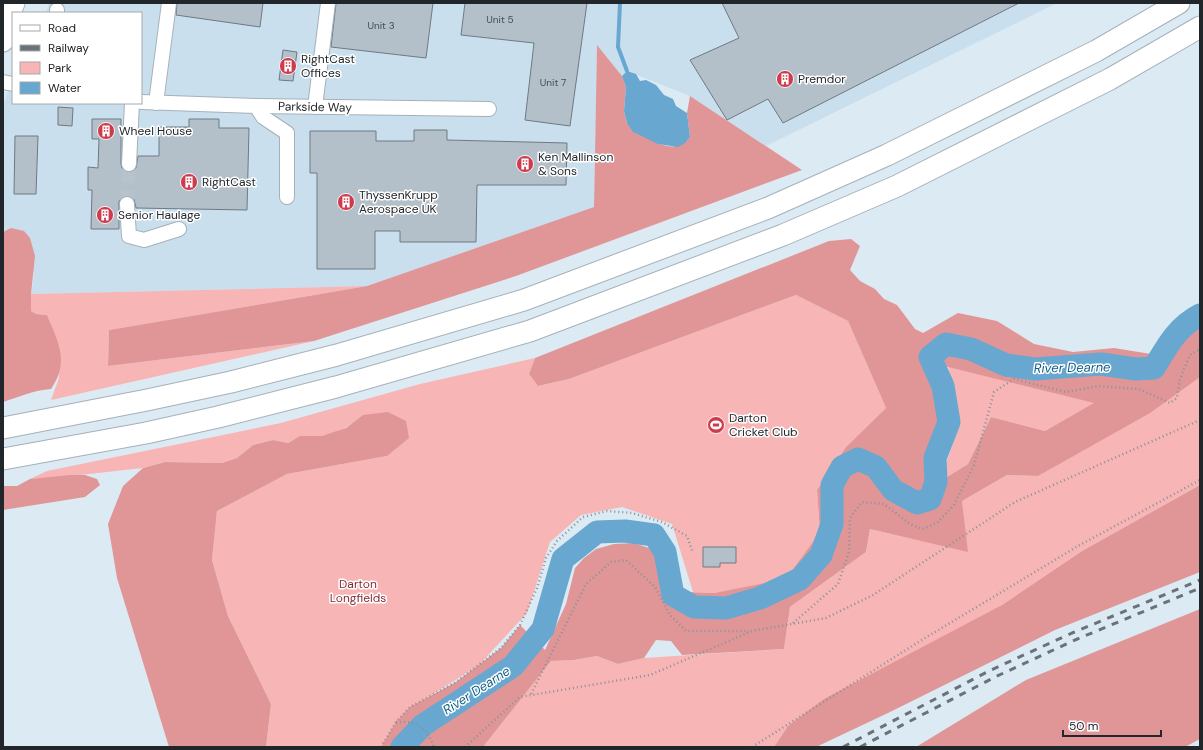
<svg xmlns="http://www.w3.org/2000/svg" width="1203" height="750" font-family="'DM Sans',sans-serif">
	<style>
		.built { fill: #cadfed }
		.green { fill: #f8b5b5 }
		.forest { fill: #e09697; fill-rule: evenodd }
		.water { fill: #67a7d0 }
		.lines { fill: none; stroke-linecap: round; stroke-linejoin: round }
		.stream { stroke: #67a7d0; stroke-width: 4 }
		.river { stroke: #67a7d0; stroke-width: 23 }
		.building { fill: #b3c0c9; stroke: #6e7a83 }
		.minor-tunnel { stroke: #b7c3cc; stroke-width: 14; stroke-dasharray: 14 7; stroke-linecap: butt }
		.minor-casing { stroke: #a4b1ba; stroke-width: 16 }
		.highway-casing { stroke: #a4b1ba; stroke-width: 23 }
		.path { stroke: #889299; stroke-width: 2.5; stroke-dasharray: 1 3; stroke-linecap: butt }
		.minor { stroke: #fff; stroke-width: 14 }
		.highway { stroke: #fff; stroke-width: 21 }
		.rail { stroke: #697278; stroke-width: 3; stroke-dasharray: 7 7; stroke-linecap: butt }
		.labels { text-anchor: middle; stroke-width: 3; stroke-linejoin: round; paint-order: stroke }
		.number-label { font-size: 10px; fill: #464c52 }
		.poi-label { font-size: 12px; fill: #21262a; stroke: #fff; text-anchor: start }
		.street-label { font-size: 12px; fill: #21262a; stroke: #fff }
		.park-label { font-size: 12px; fill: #822b33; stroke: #fff }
		.water-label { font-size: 13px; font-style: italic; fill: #105e86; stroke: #fff }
	</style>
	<rect width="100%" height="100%" fill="#dceaf4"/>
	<!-- built -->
	<path class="built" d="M 49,3 L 1057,3 L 766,146 L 690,96 L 627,71 L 622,76 L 597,45 L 594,207 L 367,286 L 31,294 L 34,274 L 11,228 L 3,232 L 3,107 L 13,74 L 13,103 L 141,103 L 141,13 L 46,13 Z"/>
	<!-- green -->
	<g class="green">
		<path d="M 367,286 L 109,330 L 108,366 L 314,341 L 51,400 L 59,378 L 56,339 L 47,315 L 36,314 L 31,311 L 31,294 Z"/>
		<path d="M 796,295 L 848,321 L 886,408 L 846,447 L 817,490 L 820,532 L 786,580 L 714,593 L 693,592 L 672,524 L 622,507 L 581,515 L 550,542 L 527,613 L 479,665 L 414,706 L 381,747 L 266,747 L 271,704 L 228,616 L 212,560 L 217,511 L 287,474 L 387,456 L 363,415 C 351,425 338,434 321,436 C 305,438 304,433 288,443 L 273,440 L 253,445 L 237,458 L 222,463 L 165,462 L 143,468 L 53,478 L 30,479 L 47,471 L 281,423 L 420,384 L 535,358 L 529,374 L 538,386 L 569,379 Z"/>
		<path d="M 948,366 L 1095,403 L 1045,431 L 991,417 L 968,464 L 940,481 L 960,423 Z"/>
		<path d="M 1200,377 L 1200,485 L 1082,551 L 1002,605 L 788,726 L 774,747 L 483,747 L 551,661 L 574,660 L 597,656 L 618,664 L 644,658 L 784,649 L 790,607 L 866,552 L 870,529 L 967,551 L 962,501 L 1007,475 L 1038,476 Z"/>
	</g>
	<!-- forest -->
	<g class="forest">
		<path d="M 597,45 L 622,76 L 626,87 L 624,111 L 627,123 C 643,135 673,160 690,137 L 687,113 L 690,96 L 802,170 L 516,276 L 314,341 L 108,366 L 109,330 L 367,286 L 594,207 Z"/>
		<path d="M 11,228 L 24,231 L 30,238 L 35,256 L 31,294 L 31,311 L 36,314 L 47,315 C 58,342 70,362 51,389 C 34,390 19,397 3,402 L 3,232 Z"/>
		<path d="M 851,239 L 860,246 L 850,270 L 860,281 L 875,289 L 884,299 L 897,305 L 915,329 L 923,333 L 958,313 L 997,321 L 1034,344 L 1073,352 L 1114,348 L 1151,354 L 1200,315 L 1200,377 L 1150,413 L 1038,476 L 1007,475 L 962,501 L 968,552 L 870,529 L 866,552 L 790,607 L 784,649 L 682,655 L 671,641 L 656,640 L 644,658 L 618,664 L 597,656 L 574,660 L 551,661 L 483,747 L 381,747 L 396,722 L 410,707 L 456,682 L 501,648 L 520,625 L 545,650 L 566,604 L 575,568 L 584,558 L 596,549 L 614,544 L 634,543 L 652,549 L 659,565 L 662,591 L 714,593 L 786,579 L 820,532 L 817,490 L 846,447 L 886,408 L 848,321 L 796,295 L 569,379 L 538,386 L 529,374 L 535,358 L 829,241 ZM 924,361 L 1094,403 L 1045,431 L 991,417 L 968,464 L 929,488 L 933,476 L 932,442 L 939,428 L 938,392 Z"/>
		<path d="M 388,412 L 406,421 L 409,438 L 387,456 L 287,474 L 217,511 L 212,560 L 228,616 L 271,704 L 266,747 L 169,747 L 117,578 L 108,524 L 123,486 L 143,468 L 165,462 L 222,463 L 237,458 L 253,445 L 273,440 L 288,443 L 300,436 L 322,436 L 346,428 L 363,415 Z"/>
		<path d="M 70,475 L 85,475 L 97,479 L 100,485 L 85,497 L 3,510 L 3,486 L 17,486 L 30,479 Z"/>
		<path d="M 1200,485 L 1200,572 L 1055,630 L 890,712 L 816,747 L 774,747 L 788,726 L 824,699 L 1002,605 L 1082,551 Z"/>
		<path d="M 1200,609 L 1200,739 L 1185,747 L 916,747 L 1026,680 Z"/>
	</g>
	<!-- water -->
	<path class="water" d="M 627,71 L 636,74 L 640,81 L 646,80 L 656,85 L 664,95 L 673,99 L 676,106 L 687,113 L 690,137 L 685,143 L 678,147 L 658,144 L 633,132 L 627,123 L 624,111 L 626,87 L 622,76 Z"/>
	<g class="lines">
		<!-- stream -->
		<path class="stream" d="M 620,3 L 618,47 L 627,71"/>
		<!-- river -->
		<path class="river" d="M 402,747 L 423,725 L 513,666 L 543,629 L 563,559 L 597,532 L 625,531 L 654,535 L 665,552 L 673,595 L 694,607 L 726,608 L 760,598 L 800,579 L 821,555 L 832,524 L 832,485 L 842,467 L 858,459 L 876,467 L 893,490 L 917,503 L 930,499 L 936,482 L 935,458 L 949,422 L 943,386 L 930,357 L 946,344 L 971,349 L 1006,365 L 1035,369 L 1101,364 L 1136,369 L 1154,368 C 1167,346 1177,327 1200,315"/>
	</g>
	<!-- building -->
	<g class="building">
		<path d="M 177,3 L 263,3 L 260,27 L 176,15 Z"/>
		<path d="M 336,3 L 433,3 L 426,58 L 331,47 Z"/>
		<path d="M 465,3 L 587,3 L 570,126 L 525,120 L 534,43 L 461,35 Z"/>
		<path d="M 722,3 L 1019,3 L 783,123 L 768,99 L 727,120 L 690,60 L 739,38 Z"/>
		<path d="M 283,50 L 297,52 L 293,81 L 279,80 Z"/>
		<path d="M 58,107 L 73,108 L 72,126 L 58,125 Z"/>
		<path d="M 92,119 L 121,119 L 121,164 L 122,168 L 128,172 L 136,168 L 138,156 L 159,156 L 159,127 L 189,127 L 189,119 L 219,119 L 219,128 L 249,128 L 247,210 L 136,208 L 134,199 L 126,196 L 119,201 L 119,229 L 91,229 L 92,190 L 88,190 L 88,167 L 98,168 L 99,139 L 92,139 Z"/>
		<path d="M 414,130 L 447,130 L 447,140 L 567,143 L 566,185 L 477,185 L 476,242 L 400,242 L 400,231 L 375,231 L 375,269 L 317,269 L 317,173 L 310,173 L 310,131 L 376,131 L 376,141 L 414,141 Z"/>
		<path d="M 15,136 L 38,136 L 36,194 L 14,194 Z"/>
		<path d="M 703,547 L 736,547 L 736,563 L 720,563 L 720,567 L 703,567 Z"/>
	</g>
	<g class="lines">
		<!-- minor-tunnel -->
		<path class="minor-tunnel" d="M 127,204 L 129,164"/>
		<!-- minor casing -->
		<g class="minor-casing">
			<g id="minor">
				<path d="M 57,13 L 57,10"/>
				<path d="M 3,82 L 13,84"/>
				<path d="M 141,102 L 256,106 L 489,109"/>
				<path d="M 156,103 L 169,3"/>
				<path d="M 256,106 L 263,117 L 287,133 L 287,197"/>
				<path d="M 315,107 L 328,3"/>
				<path d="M 129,164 L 132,103"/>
				<path d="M 127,204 L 129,236 L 144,240 L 179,229"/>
			</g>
		</g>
		<!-- highway casing -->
		<g class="highway-casing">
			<g id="highway">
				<path d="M 3,41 L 8,18 L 14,3"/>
				<path d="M 3,428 L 147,400 L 231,382 L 337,355 L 524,300 L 768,208 L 887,155 L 1096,51 L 1179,3"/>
				<path d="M 3,459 L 146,433 L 218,417 L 336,387 L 530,331 L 783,235 L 897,186 L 1110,79 L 1200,27"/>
			</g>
		</g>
		<!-- path -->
		<g class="path">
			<path d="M 793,623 L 838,584 L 849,552 L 850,518 L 862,502 L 884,504 L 910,524 L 922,529 L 937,523 L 954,505 L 974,465 L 994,392 L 1014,379 L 1066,392 L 1098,386 L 1139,389 L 1170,403 L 1177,398 L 1180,379 L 1190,355 L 1200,349"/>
			<path d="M 531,694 L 586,584 L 611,562 L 626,560 L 655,587 L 670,615 L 686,631 L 749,631"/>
			<path d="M 396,722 C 418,721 426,727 434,747"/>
			<path d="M 381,747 L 396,722 L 410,707 L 456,682 L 501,648 L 520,625 L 537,588 L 546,558 L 557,541 L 583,517 L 607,511 L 632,513 L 662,522 L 687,536 L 693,553"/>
			<path d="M 465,747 L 520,697 L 650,675 L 752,631 L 826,618 L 873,595 L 1015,502 L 1200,420"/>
			<path d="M 752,747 L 925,638 L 1078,546 L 1200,480"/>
		</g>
		<!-- minor -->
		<use href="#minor" class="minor"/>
		<!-- highway -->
		<use href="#highway" class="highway"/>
		<!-- rail -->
		<g class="rail">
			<path d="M 843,747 L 991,670 L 1072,633 L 1200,580"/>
			<path d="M 860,747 L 995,677 L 1075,640 L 1200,588"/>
		</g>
	</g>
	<!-- icons -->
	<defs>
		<g id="building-disc" transform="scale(0.9)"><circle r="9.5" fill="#cd3c4d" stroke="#fff"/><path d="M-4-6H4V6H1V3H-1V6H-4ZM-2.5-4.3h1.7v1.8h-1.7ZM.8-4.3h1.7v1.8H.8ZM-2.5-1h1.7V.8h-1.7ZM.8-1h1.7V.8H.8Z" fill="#fff"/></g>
		<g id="stadium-disc" transform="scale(0.9)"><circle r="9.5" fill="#cd3c4d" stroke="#fff"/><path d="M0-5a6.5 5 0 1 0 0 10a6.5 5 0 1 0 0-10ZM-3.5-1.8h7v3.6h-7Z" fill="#fff"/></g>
	</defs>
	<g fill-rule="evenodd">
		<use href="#building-disc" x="288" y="66"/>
		<use href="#building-disc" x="785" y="79"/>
		<use href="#building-disc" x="106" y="131"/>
		<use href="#building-disc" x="525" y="164"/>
		<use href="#building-disc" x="189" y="182"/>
		<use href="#building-disc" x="346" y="202"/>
		<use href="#building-disc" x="105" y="215"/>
		<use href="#stadium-disc" x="716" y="425"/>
	</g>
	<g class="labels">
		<!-- number labels -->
		<g class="number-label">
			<text x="500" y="23">Unit 5</text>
			<text x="381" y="29">Unit 3</text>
			<text x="553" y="86">Unit 7</text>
		</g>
		<!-- poi labels -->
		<g class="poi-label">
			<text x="301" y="63">RightCast<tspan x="301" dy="14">Offices</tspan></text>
			<text x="798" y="83">Premdor</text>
			<text x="119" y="135">Wheel House</text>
			<text x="538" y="161">Ken Mallinson<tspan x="538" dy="14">&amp; Sons</tspan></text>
			<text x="202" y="186">RightCast</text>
			<text x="359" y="199">ThyssenKrupp<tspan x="359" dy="14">Aerospace UK</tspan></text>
			<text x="118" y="219">Senior Haulage</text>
			<text x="729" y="422">Darton<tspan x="729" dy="14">Cricket Club</tspan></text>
		</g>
		<!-- street labels -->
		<g class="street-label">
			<text transform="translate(315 107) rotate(1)" y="4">Parkside Way</text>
		</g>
		<!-- park labels -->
		<g class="park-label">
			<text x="358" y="588">Darton<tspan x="358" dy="14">Longfields</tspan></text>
		</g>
		<!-- water labels -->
		<g class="water-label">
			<text transform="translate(1072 367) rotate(-1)" y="5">River Dearne</text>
			<text transform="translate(476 690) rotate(-33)" y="5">River Dearne</text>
		</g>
	</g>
	<!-- border -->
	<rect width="1203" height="750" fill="none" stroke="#21262a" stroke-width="8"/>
	<!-- legend -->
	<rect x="12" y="12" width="130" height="92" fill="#ffffff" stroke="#a6a8aa"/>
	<rect x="20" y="25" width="20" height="6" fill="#ffffff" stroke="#a6a8aa"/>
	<text x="48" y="32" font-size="12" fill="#21262a">Road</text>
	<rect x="20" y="45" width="20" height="6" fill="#697278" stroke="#a6a8aa"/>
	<text x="48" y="52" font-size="12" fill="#21262a">Railway</text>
	<rect x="20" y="62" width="20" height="12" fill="#f8b5b5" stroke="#a6a8aa"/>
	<text x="48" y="72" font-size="12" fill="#21262a">Park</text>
	<rect x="20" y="82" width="20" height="12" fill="#67a7d0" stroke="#a6a8aa"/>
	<text x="48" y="92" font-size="12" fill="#21262a">Water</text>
	<!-- scale -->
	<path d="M1063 730v6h98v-6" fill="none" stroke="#21262a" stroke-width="2"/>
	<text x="1069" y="730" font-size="12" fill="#21262a" stroke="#ffffff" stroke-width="3" paint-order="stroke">50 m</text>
</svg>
